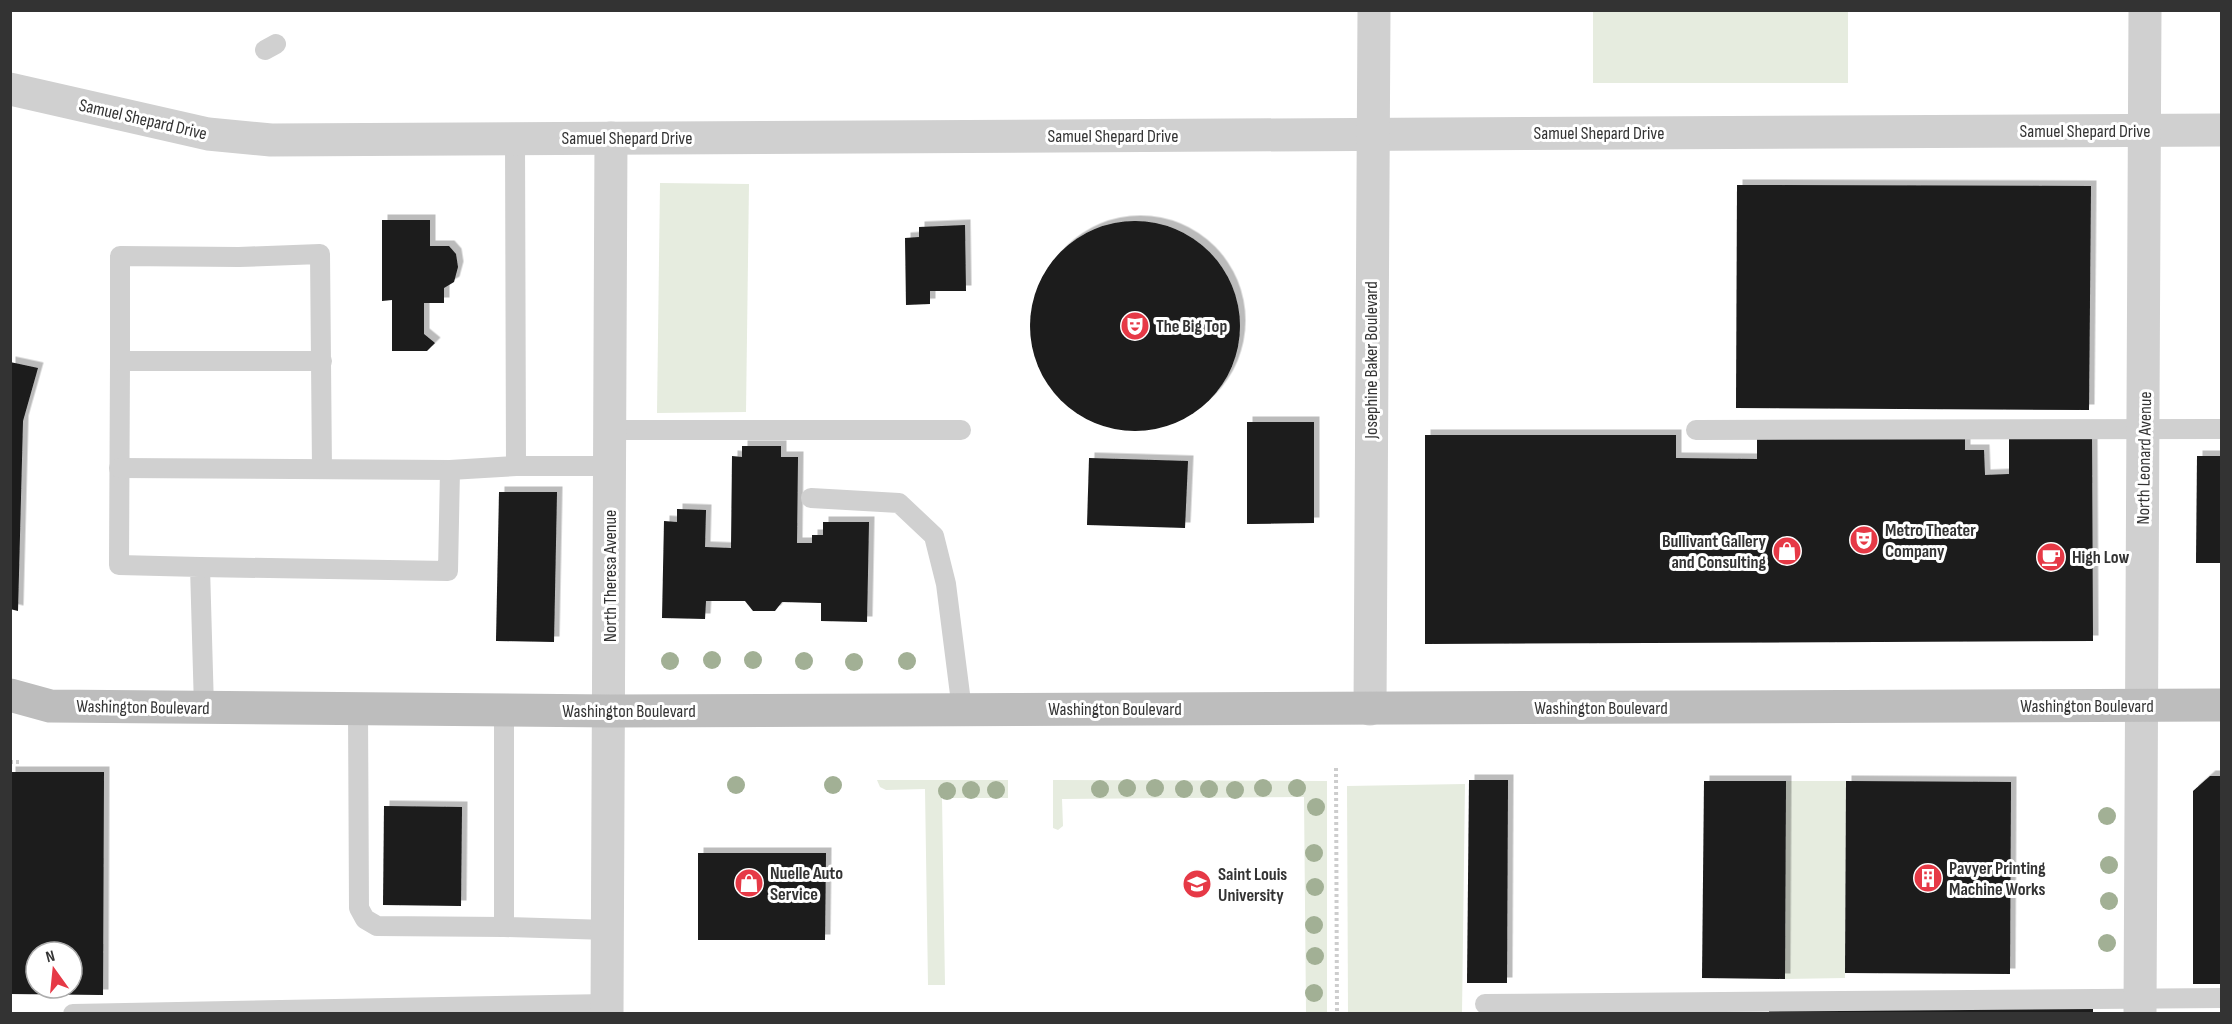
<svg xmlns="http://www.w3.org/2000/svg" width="2232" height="1024" font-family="'Sofia Sans Condensed',sans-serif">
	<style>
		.green { fill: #e6ecdf }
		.building { fill: #1a1a1a; fill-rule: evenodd; filter: url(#shadow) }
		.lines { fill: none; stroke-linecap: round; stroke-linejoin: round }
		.path { stroke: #cdcdcd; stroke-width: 4; stroke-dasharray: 3 3; stroke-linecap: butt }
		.lane { stroke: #d0d0d0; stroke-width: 20 }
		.street { stroke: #d0d0d0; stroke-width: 33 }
		.secondary { stroke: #bdbdbd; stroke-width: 33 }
		.tree { fill: #a2b095 }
		.labels { text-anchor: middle; stroke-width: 6; stroke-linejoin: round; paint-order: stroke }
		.street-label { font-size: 18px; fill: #333; stroke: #fff }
		.poi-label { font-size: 18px; font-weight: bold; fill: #333; stroke: #fff; text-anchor: start }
	</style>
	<defs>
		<filter id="shadow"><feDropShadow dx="5.5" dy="-5.5" stdDeviation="0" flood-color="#0004"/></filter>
	</defs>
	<rect width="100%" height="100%" fill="#fff"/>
	<!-- green -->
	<g class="green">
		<rect x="1593" y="11" width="255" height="72"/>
		<path d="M 660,183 L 749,184 L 746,412 L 657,413 Z"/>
		<path d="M 877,780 L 1008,780 L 1008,798 L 942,798 L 945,985 L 928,985 L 925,789 L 886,790 L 880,787 Z"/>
		<path d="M 1053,780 L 1327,781 L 1327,1013 L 1306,1013 L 1304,797 L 1062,799 L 1063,826 L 1058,830 L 1053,828 Z"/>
		<path d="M 1786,781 L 1846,781 L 1845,978 L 1785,979 Z"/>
		<path d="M 1465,784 L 1462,1013 L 1348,1013 L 1347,786 Z"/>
	</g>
	<!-- building -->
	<g class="building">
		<path d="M 1737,185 L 2091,186 L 2089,410 L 1736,408 Z"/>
		<path d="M 382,220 L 430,220 L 430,246 L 449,246 L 456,254 L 458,267 L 454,282 L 444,288 L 444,303 L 424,303 L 424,334 L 435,343 L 427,351 L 392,351 L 392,300 L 382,301 Z"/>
		<circle cx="1135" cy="326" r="105"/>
		<path d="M 965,225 L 966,291 L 930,291 L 930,304 L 906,305 L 905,238 L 919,237 L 919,227 Z"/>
		<path d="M 10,362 L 38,368 L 23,421 L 18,611 L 10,609 Z"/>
		<path d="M 1247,422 L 1314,422 L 1314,523 L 1247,524 Z"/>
		<path d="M 2009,434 L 2092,435 L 2093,641 L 1425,644 L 1425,435 L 1676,435 L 1676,458 L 1757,459 L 1757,438 L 1965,436 L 1965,450 L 1984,450 L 1985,475 L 2009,474 Z"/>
		<path d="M 742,446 L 781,446 L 781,457 L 798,457 L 797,543 L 812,543 L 812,535 L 823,535 L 823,522 L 869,522 L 867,622 L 821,621 L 821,603 L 782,602 L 775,611 L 753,611 L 745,601 L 706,601 L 705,619 L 662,618 L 664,521 L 677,522 L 677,509 L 706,510 L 705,547 L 731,548 L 732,456 L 742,457 Z"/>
		<path d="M 2197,456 L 2222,456 L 2222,563 L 2196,563 Z"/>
		<path d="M 1089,458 L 1188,461 L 1185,528 L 1087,525 Z"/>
		<path d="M 499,492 L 557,492 L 554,642 L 496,641 Z"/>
		<path d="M 10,772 L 104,772 L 103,995 L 10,994 ZM 36,952 L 72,952 L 72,988 L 36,988 Z"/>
		<path d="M 2210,776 L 2222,776 L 2222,984 L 2193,984 L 2193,791 Z"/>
		<path d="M 1469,780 L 1508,780 L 1507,983 L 1467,983 Z"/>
		<path d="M 1704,781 L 1786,781 L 1785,979 L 1702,978 Z"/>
		<path d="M 1846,781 L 2011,782 L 2010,974 L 1845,973 Z"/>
		<path d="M 384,806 L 462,807 L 461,906 L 383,905 Z"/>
		<path d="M 698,853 L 826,853 L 825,940 L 698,940 Z"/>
		<path d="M 2093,1008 L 2093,1014 L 1769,1014 L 1769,1011 Z"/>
	</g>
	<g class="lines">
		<!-- path -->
		<g class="path">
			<path d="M 10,762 L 19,762"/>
			<path d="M 1336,768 L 1337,1014"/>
		</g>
		<!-- lane -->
		<g class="lane">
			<path d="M 265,50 L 276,44"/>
			<path d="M 515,139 L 516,466"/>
			<path d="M 120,361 L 119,565 L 200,567 L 204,708"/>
			<path d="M 322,361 L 120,361 L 120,256 L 239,257 L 320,254 L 322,469"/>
			<path d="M 611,430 L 961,430"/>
			<path d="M 1696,430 L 2222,429"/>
			<path d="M 119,468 L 450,470"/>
			<path d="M 811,498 L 899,503 L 934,536 L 946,584 L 962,710"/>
			<path d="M 200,567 L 448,571 L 450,470 L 516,466 L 611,466"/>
			<path d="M 358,709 L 359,908 L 365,919 L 377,926 L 504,927"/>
			<path d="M 504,710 L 504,927 L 608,930"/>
			<path d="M 1485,1004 L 2222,998"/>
			<path d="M 73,1014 L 607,1004"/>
		</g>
		<!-- street -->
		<g class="street">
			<path d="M 10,89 L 208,134 L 271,140 L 2222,130"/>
			<path d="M 1370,709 L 1374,10"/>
			<path d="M 607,1014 L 611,138"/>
			<path d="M 2140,1014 L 2145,10"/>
		</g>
		<!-- secondary -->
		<path class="secondary" d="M 10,695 L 50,706 L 610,711 L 2222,705"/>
	</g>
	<!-- trees -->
	<g class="tree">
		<circle cx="712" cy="660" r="9"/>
		<circle cx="753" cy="660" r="9"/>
		<circle cx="670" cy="661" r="9"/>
		<circle cx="804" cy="661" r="9"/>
		<circle cx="907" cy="661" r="9"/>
		<circle cx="854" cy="662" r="9"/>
		<circle cx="736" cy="785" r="9"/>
		<circle cx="833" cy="785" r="9"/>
		<circle cx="1127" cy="788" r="9"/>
		<circle cx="1155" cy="788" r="9"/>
		<circle cx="1263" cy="788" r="9"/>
		<circle cx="1297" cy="788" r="9"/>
		<circle cx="1100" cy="789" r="9"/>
		<circle cx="1184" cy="789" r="9"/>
		<circle cx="1209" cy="789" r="9"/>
		<circle cx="971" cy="790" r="9"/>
		<circle cx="996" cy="790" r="9"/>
		<circle cx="1235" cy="790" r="9"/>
		<circle cx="947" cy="791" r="9"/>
		<circle cx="1316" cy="807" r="9"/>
		<circle cx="2107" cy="816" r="9"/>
		<circle cx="1314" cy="853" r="9"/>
		<circle cx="2109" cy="865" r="9"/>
		<circle cx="1315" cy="887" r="9"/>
		<circle cx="2109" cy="901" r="9"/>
		<circle cx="1314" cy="925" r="9"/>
		<circle cx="2107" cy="943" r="9"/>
		<circle cx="1315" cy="956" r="9"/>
		<circle cx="1314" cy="993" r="9"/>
	</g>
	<!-- icons -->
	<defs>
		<g id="theatre-disc" transform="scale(1.5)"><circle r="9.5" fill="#e63946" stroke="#fff"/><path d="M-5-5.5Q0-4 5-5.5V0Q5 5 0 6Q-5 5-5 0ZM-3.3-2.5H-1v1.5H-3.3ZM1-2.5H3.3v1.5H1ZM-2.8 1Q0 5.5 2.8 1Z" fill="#fff"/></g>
		<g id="shop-disc" transform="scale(1.5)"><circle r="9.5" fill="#e63946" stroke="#fff"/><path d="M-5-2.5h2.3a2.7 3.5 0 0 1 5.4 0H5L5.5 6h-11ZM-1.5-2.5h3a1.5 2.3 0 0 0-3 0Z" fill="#fff"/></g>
		<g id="cafe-disc" transform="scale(1.5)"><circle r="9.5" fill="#e63946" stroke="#fff"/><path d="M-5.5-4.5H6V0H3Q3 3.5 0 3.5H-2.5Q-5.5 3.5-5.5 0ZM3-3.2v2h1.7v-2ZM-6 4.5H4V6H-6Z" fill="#fff"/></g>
		<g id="building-disc" transform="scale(1.5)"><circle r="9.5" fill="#e63946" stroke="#fff"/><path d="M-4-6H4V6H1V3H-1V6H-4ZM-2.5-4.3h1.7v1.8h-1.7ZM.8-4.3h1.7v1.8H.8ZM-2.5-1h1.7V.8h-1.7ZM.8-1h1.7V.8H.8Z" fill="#fff"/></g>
		<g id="university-disc" transform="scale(1.5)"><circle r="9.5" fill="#e63946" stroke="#fff"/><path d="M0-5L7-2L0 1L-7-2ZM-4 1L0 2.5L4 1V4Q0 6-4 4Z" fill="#fff"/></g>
	</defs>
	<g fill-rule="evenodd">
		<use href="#theatre-disc" x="1135" y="326"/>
		<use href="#theatre-disc" x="1864" y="540"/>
		<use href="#shop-disc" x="1787" y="551"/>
		<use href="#cafe-disc" x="2051" y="557"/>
		<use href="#building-disc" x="1928" y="878"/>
		<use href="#shop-disc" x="749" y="883"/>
		<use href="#university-disc" x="1197" y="884"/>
	</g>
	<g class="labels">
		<!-- street labels -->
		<g class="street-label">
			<text transform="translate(143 119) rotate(13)" y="6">Samuel Shepard Drive</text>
			<text x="2085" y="137">Samuel Shepard Drive</text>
			<text x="1599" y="139">Samuel Shepard Drive</text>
			<text x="1113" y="142">Samuel Shepard Drive</text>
			<text x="627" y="144">Samuel Shepard Drive</text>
			<text transform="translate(1371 360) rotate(-90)" y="6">Josephine Baker Boulevard</text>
			<text transform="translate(2144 458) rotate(-89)" y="6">North Leonard Avenue</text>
			<text transform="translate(610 576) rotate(-90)" y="6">North Theresa Avenue</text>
			<text x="2087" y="712">Washington Boulevard</text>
			<text transform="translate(143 707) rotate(1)" y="6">Washington Boulevard</text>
			<text x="1601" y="714">Washington Boulevard</text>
			<text x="1115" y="715">Washington Boulevard</text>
			<text x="629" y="717">Washington Boulevard</text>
		</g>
		<!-- poi labels -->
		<g class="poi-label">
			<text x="1156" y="332">The Big Top</text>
			<text x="1885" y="536">Metro Theater<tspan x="1885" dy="21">Company</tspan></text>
			<text x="1766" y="547" text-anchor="end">Bullivant Gallery<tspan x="1766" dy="21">and Consulting</tspan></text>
			<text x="2072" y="563">High Low</text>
			<text x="1949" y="874">Pavyer Printing<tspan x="1949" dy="21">Machine Works</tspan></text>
			<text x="770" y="879">Nuelle Auto<tspan x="770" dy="21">Service</tspan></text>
			<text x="1218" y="880">Saint Louis<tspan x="1218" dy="21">University</tspan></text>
		</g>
	</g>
	<!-- border -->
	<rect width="2232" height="1024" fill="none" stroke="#333333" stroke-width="24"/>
	<!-- north arrow -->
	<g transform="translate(54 970) rotate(345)"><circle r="28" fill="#ffffff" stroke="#adadad" stroke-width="1.5"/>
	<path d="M0-4.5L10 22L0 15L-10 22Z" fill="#e63946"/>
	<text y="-9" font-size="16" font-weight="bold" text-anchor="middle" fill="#333333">N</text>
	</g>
</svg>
